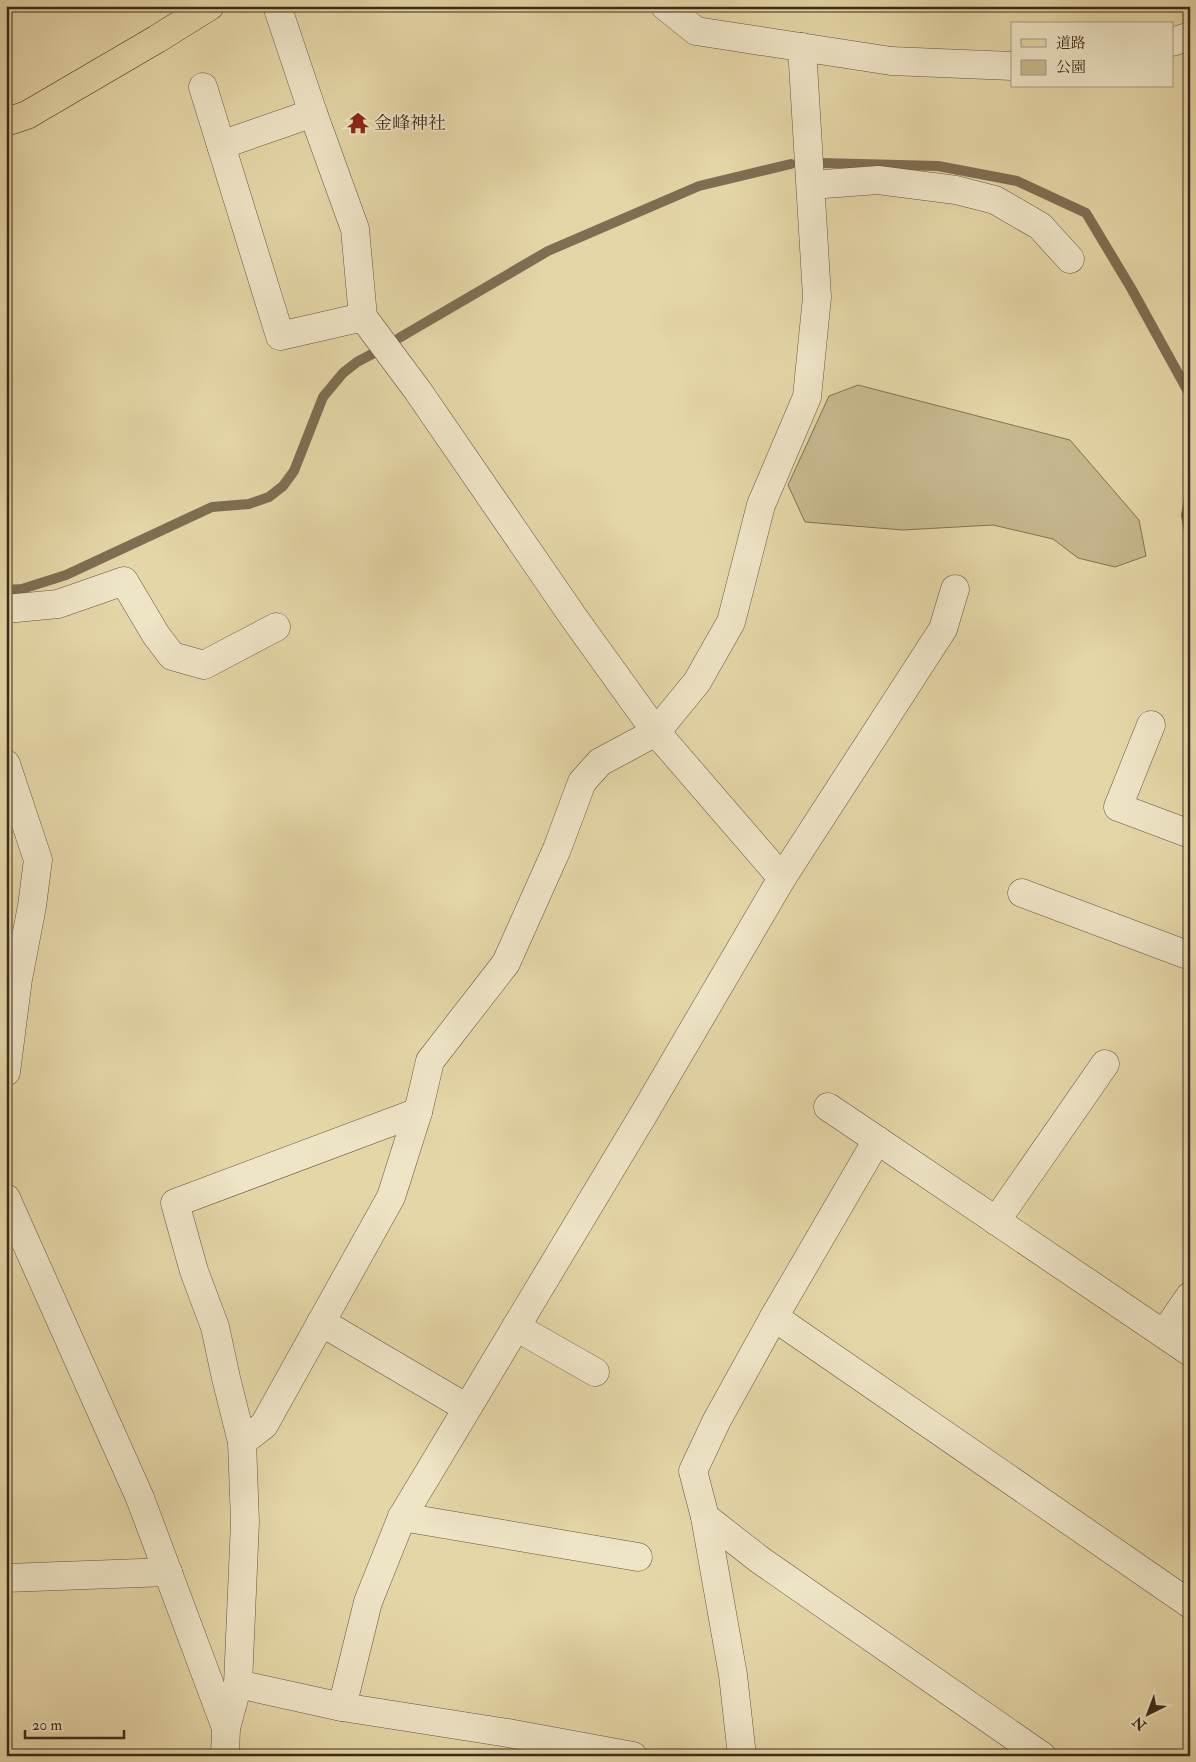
<svg xmlns="http://www.w3.org/2000/svg" width="1196" height="1762" font-family="'IM FELL Double Pica','Noto Serif JP',serif">
	<style>
		.green { fill: #c8b98f; stroke: #827254 }
		.lines { fill: none; stroke-linecap: round; stroke-linejoin: round }
		.stream { stroke: #7f6e52; stroke-width: 10 }
		.minor-casing { stroke: #66553d; stroke-width: 29 }
		.major-casing { stroke: #3c2a1a; stroke-width: 29 }
		.minor { stroke: #eee4c6; stroke-width: 28 }
		.major { stroke: #e5d6a7; stroke-width: 28 }
		.labels { text-anchor: middle; stroke-width: 4; stroke-linejoin: round; paint-order: stroke }
		.poi-label { font-size: 18px; fill: #3c2a1a; stroke: #eee4c6; text-anchor: start }
	</style>
	<rect width="100%" height="100%" fill="#e5d6a7"/>
	<filter id="stains"><feTurbulence type="fractalNoise" baseFrequency=".004" numOctaves="4"/><feColorMatrix values="0 0 0 0 .2 0 0 0 0 .09 0 0 0 0 .02 0 0 0 .5 -.17"/></filter>
	<radialGradient id="worn" r=".72"><stop offset=".6" stop-color="#630" stop-opacity="0"/><stop offset="1" stop-color="#630" stop-opacity=".3"/></radialGradient>
	<!-- green -->
	<path class="green" d="M 858,385 L 1070,440 L 1139,520 L 1146,556 L 1115,567 L 1078,558 L 1053,539 L 993,525 L 903,530 L 805,522 L 788,485 L 829,396 Z"/>
	<g class="lines">
		<!-- stream -->
		<g class="stream">
			<path d="M 821,163 L 938,166 L 1017,181 L 1086,213 L 1131,288 L 1190,395"/>
			<path d="M 399,338 L 548,251 L 699,186 L 791,164"/>
			<path d="M 1190,494 L 1186,515 L 1190,538"/>
			<path d="M 6,590 L 22,589 L 66,575 L 212,507 L 249,504 L 269,497 L 283,486 L 294,471 L 323,397 L 343,373 L 357,362 L 374,353"/>
		</g>
		<!-- minor casing -->
		<g class="minor-casing">
			<g id="minor">
				<path d="M 277,6 L 313,113 L 355,229 L 363,317 L 418,391 L 574,618 L 656,732 L 782,878 L 645,1112 L 402,1517 L 368,1602 L 342,1707"/>
				<path d="M 665,6 L 696,31 L 891,61 L 1012,66"/>
				<path d="M 1172,42 L 1190,36"/>
				<path d="M 203,87 L 280,336 L 363,317"/>
				<path d="M 221,145 L 313,113"/>
				<path d="M 811,185 L 878,180 L 956,190 L 995,200 L 1040,226 L 1070,259"/>
				<path d="M 6,609 L 58,604 L 124,581 L 156,635 L 172,656 L 204,665 L 276,627"/>
				<path d="M 1151,725 L 1118,807 L 1190,834"/>
				<path d="M 6,764 L 38,860 L 32,906 L 18,979 L 6,1072"/>
				<path d="M 782,878 L 943,629 L 955,589"/>
				<path d="M 1022,893 L 1190,956"/>
				<path d="M 828,1107 L 877,1140"/>
				<path d="M 6,1198 L 140,1498 L 226,1728"/>
				<path d="M 996,1221 L 1105,1064"/>
				<path d="M 774,1317 L 1190,1604"/>
				<path d="M 321,1322 L 467,1408"/>
				<path d="M 516,1327 L 595,1372"/>
				<path d="M 1164,1334 L 1190,1296"/>
				<path d="M 242,1442 L 264,1425 L 391,1197 L 418,1112"/>
				<path d="M 402,1517 L 638,1557"/>
				<path d="M 705,1517 L 760,1560 L 1042,1756"/>
				<path d="M 6,1578 L 168,1572"/>
				<path d="M 238,1684 L 342,1707 L 508,1733 L 633,1756"/>
				<path d="M 225,1756 L 226,1728 L 238,1684 L 245,1522 L 242,1442 L 226,1378 L 215,1327 L 194,1271 L 175,1203 L 418,1112 L 430,1061 L 506,963 L 557,849 L 582,782 L 600,762 L 656,732 L 697,682 L 731,622 L 761,505 L 807,397 L 817,297 L 802,47"/>
				<path d="M 742,1756 L 733,1675 L 705,1517 L 693,1471 L 717,1420 L 774,1317 L 877,1140 L 1190,1352"/>
			</g>
		</g>
		<!-- major casing -->
		<g class="major-casing">
			<path id="major" d="M 6,122 L 27,115 L 157,39 L 210,6"/>
		</g>
		<!-- minor -->
		<use href="#minor" class="minor"/>
		<!-- major -->
		<use href="#major" class="major"/>
	</g>
	<!-- icons -->
	<defs>
		<g id="temple-bare" transform="scale(1.725)"><path d="M0-6L5-2H3V0L6.5 2.5H4V6H1.5V3h-3V6H-4V2.5H-6.5L-3 0V-2H-5Z" fill="#8f2418" stroke="#eee4c6" stroke-width="2.5" paint-order="stroke"/></g>
	</defs>
	<g fill-rule="evenodd">
		<use href="#temple-bare" x="358" y="123"/>
	</g>
	<g class="labels">
		<!-- poi labels -->
		<g class="poi-label">
			<text x="374" y="129">金峰神社</text>
		</g>
	</g>
	<!-- margin -->
	<rect width="1196" height="1762" fill="none" stroke="#e5d6a7" stroke-width="25"/>
	<rect x="8" y="8" width="1181" height="1747" fill="none" stroke="#3c2a1a" stroke-width="2.5"/>
	<rect x="12" y="12" width="1171" height="1737" fill="none" stroke="#3c2a1a"/>
	<!-- legend -->
	<rect x="1011" y="22" width="162" height="65" fill="#eee4c6" stroke="#a79a81"/>
	<rect x="1021" y="39" width="25" height="8" fill="#e5d6a7" stroke="#a79a81"/>
	<text x="1056" y="48" font-size="15" fill="#3c2a1a">道路</text>
	<rect x="1021" y="60" width="25" height="15" fill="#c8b98f" stroke="#a79a81"/>
	<text x="1056" y="72" font-size="15" fill="#3c2a1a">公園</text>
	<!-- north arrow -->
	<g transform="translate(1148 1714) rotate(222)" stroke="#eee4c6" stroke-width="4" paint-order="stroke">
	<path d="M0-4L9 19L0 12L-9 19Z" fill="#3c2a1a"/>
	<text y="-8" font-size="14" font-weight="bold" text-anchor="middle" fill="#3c2a1a">N</text>
	</g>
	<!-- scale -->
	<path d="M25 1730v8h99v-8" fill="none" stroke="#3c2a1a" stroke-width="2.5"/>
	<text x="32" y="1730" font-size="15" fill="#3c2a1a" stroke="#eee4c6" stroke-width="4" paint-order="stroke">20 m</text>
	<rect width="100%" height="100%" filter="url(#stains)"/>
	<rect width="100%" height="100%" fill="url(#worn)"/>
</svg>
